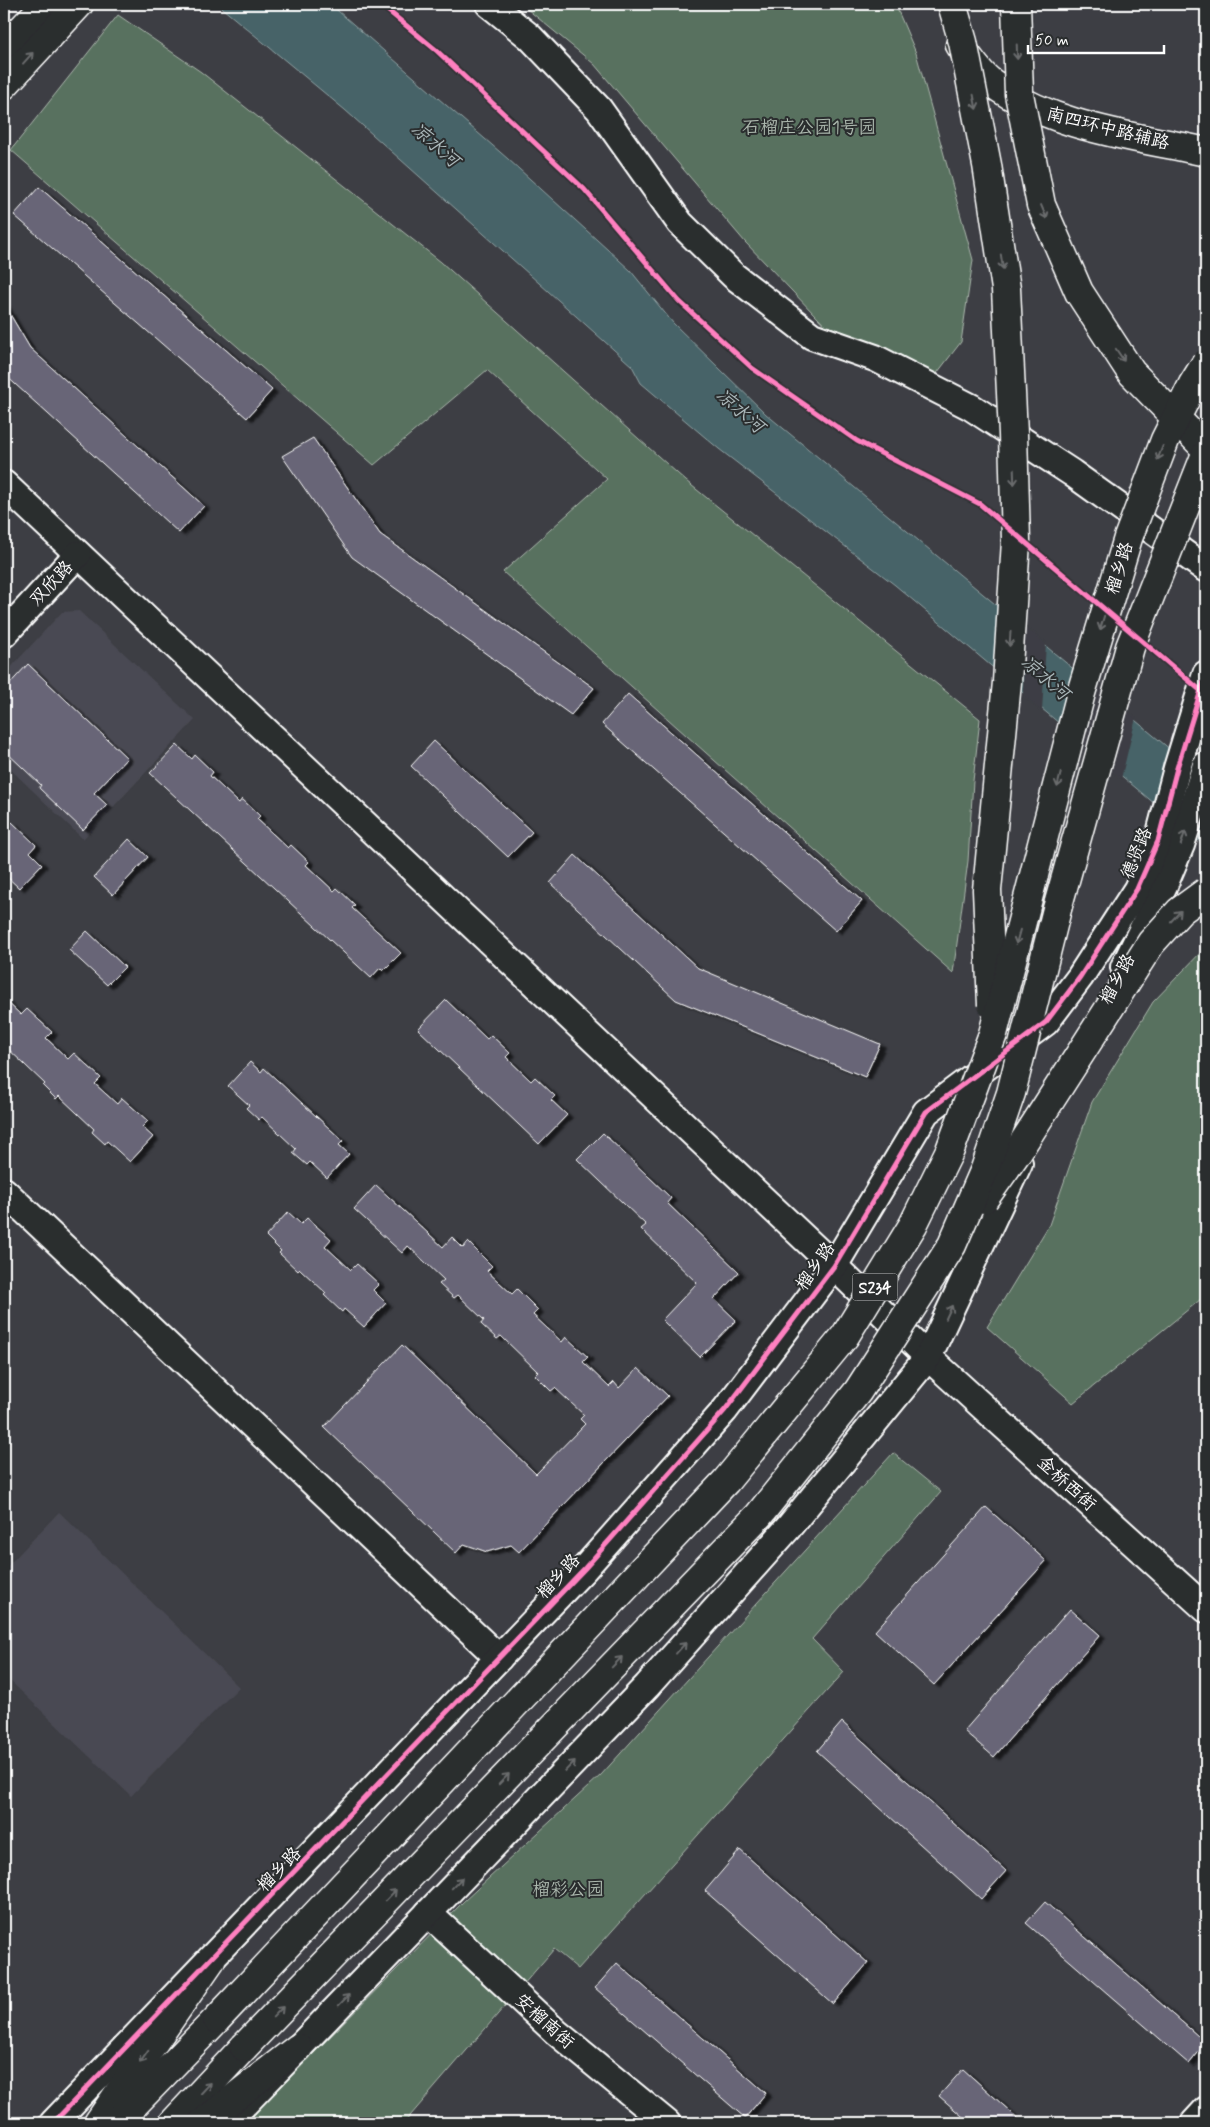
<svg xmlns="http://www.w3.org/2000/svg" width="1210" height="2127" font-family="Mynerve,'LXGW WenKai TC',sans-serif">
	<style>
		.built { fill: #4a4a53 }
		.green { fill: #58715e; stroke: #acb8ae }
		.water { fill: #466468; stroke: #90a2a4 }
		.pier { fill: #3d3e44 }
		.building { fill: #686577; stroke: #fff; filter: url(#shadow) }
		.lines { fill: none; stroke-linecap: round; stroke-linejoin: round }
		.minor-casing { stroke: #fff; stroke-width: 30 }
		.major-casing { stroke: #fff; stroke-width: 31 }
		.minor { stroke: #2a2d2e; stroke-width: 26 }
		.major { stroke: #2a2d2e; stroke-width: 28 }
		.highway-bridge-casing { stroke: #fff; stroke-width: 31; stroke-linecap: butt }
		.highway-bridge { stroke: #2a2d2e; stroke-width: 28 }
		.cycleway-casing { stroke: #2a2d2e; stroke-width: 8 }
		.cycleway { stroke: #ff80c0; stroke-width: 5 }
		.oneway { stroke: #6a6c6d }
		.labels { text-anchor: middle; stroke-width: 4; stroke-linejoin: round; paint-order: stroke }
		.shield { fill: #2a2d2e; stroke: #bfc0c0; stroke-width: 1 }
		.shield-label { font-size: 16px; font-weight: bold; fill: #fff }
		.park-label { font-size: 18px; fill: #acb8ae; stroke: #2a2d2e }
		.street-label { font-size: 18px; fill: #fff; stroke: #2a2d2e }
		.water-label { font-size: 19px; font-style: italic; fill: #acb9bb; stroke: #2a2d2e }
	</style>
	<defs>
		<filter id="shadow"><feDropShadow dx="5.5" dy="3" stdDeviation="1" flood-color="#0009"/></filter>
	</defs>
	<rect width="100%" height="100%" fill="#3d3e44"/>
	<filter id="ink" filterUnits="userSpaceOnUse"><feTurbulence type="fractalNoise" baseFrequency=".02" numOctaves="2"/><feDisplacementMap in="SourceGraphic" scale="10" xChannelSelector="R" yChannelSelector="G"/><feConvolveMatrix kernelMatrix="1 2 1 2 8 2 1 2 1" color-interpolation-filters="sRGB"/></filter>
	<g filter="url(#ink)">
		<!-- built -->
		<g class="built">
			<path d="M 79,611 L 195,720 L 83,839 L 4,763 L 4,675 L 62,612 Z"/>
			<path d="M 59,1512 L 239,1687 L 131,1796 L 4,1675 L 4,1570 Z"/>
		</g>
		<!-- green -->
		<g class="green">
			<path d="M 521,4 L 895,4 L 916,53 L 973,260 L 961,342 L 931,381 L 861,363 L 745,242 L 594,64 Z"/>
			<path d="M 118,15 L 201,72 L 441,262 L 686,481 L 980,719 L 973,781 L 968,861 L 953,973 L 503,572 L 607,479 L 487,370 L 374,465 L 11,150 Z"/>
			<path d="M 1206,947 L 1206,1295 L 1073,1403 L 987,1327 L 1049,1225 L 1092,1102 L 1153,1002 Z"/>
			<path d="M 893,1453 L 941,1492 L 812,1639 L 844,1672 L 578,1969 L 554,1949 L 404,2123 L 245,2123 L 464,1901 L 601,1775 Z"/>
		</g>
		<!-- water -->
		<path class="water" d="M 217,4 L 330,4 L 508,159 L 630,270 L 673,323 L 766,414 L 1206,779 L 1206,847 L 895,585 L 719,449 L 641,383 L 632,366 L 345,110 Z"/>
		<!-- pier -->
		<g class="pier">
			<path d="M 1024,626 L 1046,643 L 1042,712 L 1023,696 Z"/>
			<path d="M 1079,670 L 1136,718 L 1121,779 L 1063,730 Z"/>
		</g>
		<!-- building -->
		<g class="building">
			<path d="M 39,187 L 272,390 L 247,418 L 14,215 Z"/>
			<path d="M 4,304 L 30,348 L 204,506 L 179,533 L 4,374 Z"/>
			<path d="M 313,438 L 380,534 L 594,688 L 571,715 L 352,557 L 282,456 Z"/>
			<path d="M 28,664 L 127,758 L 94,793 L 107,805 L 83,830 L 39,788 L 41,785 L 4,750 L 4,690 Z"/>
			<path d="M 628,694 L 862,901 L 836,931 L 602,724 Z"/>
			<path d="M 434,741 L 532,832 L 508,857 L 411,766 Z"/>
			<path d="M 177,745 L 192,759 L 195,755 L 213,772 L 210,776 L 239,803 L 242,799 L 260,816 L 257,819 L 288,848 L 291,845 L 309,862 L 306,865 L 334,891 L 337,888 L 355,905 L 352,908 L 401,953 L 383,971 L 380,968 L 371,978 L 150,773 Z"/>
			<path d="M 12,822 L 36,845 L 30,852 L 42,864 L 19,888 L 4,874 L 4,831 Z"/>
			<path d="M 129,839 L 148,857 L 113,895 L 94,877 Z"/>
			<path d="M 575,855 L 698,968 L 880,1044 L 865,1077 L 676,1000 L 550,883 Z"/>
			<path d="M 87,931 L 125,967 L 107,985 L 69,950 Z"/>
			<path d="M 4,999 L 21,1015 L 27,1009 L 52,1032 L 46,1038 L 68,1059 L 74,1053 L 101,1078 L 95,1084 L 117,1104 L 122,1098 L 148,1121 L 142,1127 L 153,1137 L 130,1162 L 107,1141 L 105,1144 L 92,1132 L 94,1129 L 59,1096 L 56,1099 L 43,1086 L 45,1084 L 4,1045 Z"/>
			<path d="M 446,1000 L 487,1039 L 491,1035 L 510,1053 L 506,1057 L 531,1081 L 535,1077 L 555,1096 L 551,1100 L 567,1115 L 539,1144 L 418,1029 Z"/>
			<path d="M 250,1062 L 261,1072 L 264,1068 L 343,1141 L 339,1145 L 349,1154 L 327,1178 L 310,1162 L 307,1165 L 293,1153 L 296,1149 L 262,1117 L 259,1120 L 246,1108 L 249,1105 L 228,1086 Z"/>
			<path d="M 603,1133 L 671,1198 L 667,1203 L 739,1272 L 714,1299 L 736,1320 L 700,1357 L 662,1320 L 697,1283 L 641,1229 L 646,1225 L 577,1159 Z"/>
			<path d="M 376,1185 L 443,1247 L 452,1237 L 463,1248 L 468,1242 L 492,1266 L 487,1271 L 512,1294 L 517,1289 L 538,1310 L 533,1315 L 562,1342 L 566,1337 L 588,1357 L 583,1362 L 609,1387 L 614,1382 L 619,1388 L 638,1368 L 668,1396 L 519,1552 L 511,1545 L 487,1552 L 464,1544 L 456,1553 L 324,1427 L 402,1345 L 536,1474 L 585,1424 L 580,1419 L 584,1415 L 555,1388 L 551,1391 L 535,1375 L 538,1372 L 501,1336 L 497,1339 L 481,1324 L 484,1320 L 458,1295 L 454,1298 L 439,1284 L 444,1280 L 408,1246 L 402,1253 L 354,1209 Z"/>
			<path d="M 288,1212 L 301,1224 L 307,1218 L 331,1239 L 325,1246 L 351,1270 L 357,1264 L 379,1284 L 373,1290 L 386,1303 L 364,1327 L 344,1309 L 342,1312 L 324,1295 L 326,1293 L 300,1269 L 298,1271 L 279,1253 L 281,1251 L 266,1236 Z"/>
			<path d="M 986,1507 L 1046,1561 L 934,1685 L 875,1631 Z"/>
			<path d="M 1070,1609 L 1100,1635 L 994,1757 L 964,1731 Z"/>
			<path d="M 842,1722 L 1006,1871 L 981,1899 L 817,1751 Z"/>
			<path d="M 740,1850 L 868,1963 L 833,2004 L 705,1891 Z"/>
			<path d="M 1045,1902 L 1206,2043 L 1189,2064 L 1026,1923 Z"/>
			<path d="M 617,1963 L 766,2093 L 745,2118 L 595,1988 Z"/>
			<path d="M 963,2069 L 1023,2123 L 970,2123 L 939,2096 Z"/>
		</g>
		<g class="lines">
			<!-- minor casing -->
			<g class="minor-casing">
				<g id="minor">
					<path d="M 489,4 L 530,37 L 599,109 L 680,223 L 734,276 L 812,336 L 875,358 L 971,407 L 1072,473 L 1206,569"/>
					<path d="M 4,484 L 834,1266 L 928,1357 L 1206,1609"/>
					<path d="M 4,634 L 78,554"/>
					<path d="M 1124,967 L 1165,883 L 1181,845 L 1206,765"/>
					<path d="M 4,1191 L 499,1658"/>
					<path d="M 428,1913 L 556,2032 L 667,2123"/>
					<path d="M 53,2123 L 585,1568 L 725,1410 L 834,1266 L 926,1112 L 1046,1022 L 1080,977 L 1137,889 L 1158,841 L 1177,768 L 1206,674"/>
					<path d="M 226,2123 L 647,1686 L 788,1528 L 928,1357 L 1019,1163"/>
					<path d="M 1194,2123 L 1206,2110"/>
				</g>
			</g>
			<!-- major casing -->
			<g class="major-casing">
				<g id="major">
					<path d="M 960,45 C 969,58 979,74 992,83 C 1053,128 1134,136 1206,152"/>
					<path d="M 4,48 L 46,4"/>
					<path d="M 4,85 L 79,4"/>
					<path d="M 98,2123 L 211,1960"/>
					<path d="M 116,2123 L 217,2019"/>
					<path d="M 173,2123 L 244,2047"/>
					<path d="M 202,2123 L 298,2048"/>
				</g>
			</g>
			<!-- minor -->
			<use href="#minor" class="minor"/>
			<!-- major -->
			<use href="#major" class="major"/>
			<!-- highway-bridge casing -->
			<g class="highway-bridge-casing">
				<g id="highway-bridge">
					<path d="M 952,4 L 963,42 L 987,165 L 1006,289 L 1013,434 L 1016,541 L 1007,682 L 987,890 L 992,1005"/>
					<path d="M 1016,4 L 1019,94 L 1041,205 L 1079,292 L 1131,372 L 1206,449"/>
					<path d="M 984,1199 L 1016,1154 L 1151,943 L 1180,911 L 1206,892"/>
					<path d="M 217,2019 L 726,1481 L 845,1336 L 913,1225 L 950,1150 L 993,1034 L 1081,693 L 1128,538 L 1165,440 L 1193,384 L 1206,363"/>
					<path d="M 244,2047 L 759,1515 L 858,1391 L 952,1245 L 985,1169 L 1011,1093 L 1057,909 L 1130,647 L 1206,454"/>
				</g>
			</g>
			<!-- highway-bridge -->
			<use href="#highway-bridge" class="highway-bridge"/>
			<!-- cycleway casing -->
			<g class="cycleway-casing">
				<g id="cycleway">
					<path d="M 380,4 L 436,50 L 584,189 L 679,301 L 752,368 L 857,441 L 980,504 L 1206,695"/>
					<path d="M 53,2123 L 585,1568 L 725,1410 L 834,1266 L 926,1112 L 1046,1022 L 1080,977 L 1137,889 L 1158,841 L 1177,768 L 1206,674"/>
				</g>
			</g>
			<!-- cycleway -->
			<use href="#cycleway" class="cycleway"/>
		</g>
		<!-- one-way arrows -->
		<defs><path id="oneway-shaft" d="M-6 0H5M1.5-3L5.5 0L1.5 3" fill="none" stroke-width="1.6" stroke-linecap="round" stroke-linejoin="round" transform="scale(1.25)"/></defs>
		<g class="oneway">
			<use href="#oneway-shaft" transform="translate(1017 52) rotate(88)"/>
			<use href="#oneway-shaft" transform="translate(28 58) rotate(-48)"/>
			<use href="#oneway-shaft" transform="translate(975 102) rotate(79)"/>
			<use href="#oneway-shaft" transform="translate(1044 212) rotate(67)"/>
			<use href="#oneway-shaft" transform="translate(1002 262) rotate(81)"/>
			<use href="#oneway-shaft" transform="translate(1120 355) rotate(56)"/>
			<use href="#oneway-shaft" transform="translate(1160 453) rotate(111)"/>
			<use href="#oneway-shaft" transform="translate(1014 477) rotate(88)"/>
			<use href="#oneway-shaft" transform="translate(1102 623) rotate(107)"/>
			<use href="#oneway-shaft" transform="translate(1010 639) rotate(94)"/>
			<use href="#oneway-shaft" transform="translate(1059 780) rotate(104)"/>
			<use href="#oneway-shaft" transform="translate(1183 838) rotate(-72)"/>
			<use href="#oneway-shaft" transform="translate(1176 916) rotate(-47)"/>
			<use href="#oneway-shaft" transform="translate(1018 937) rotate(105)"/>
			<use href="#oneway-shaft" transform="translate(949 1312) rotate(-65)"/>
			<use href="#oneway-shaft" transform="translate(681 1648) rotate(-48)"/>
			<use href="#oneway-shaft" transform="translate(617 1662) rotate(-46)"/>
			<use href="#oneway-shaft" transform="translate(570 1766) rotate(-46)"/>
			<use href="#oneway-shaft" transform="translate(504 1779) rotate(-46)"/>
			<use href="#oneway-shaft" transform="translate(457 1883) rotate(-46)"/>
			<use href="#oneway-shaft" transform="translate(391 1895) rotate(-46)"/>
			<use href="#oneway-shaft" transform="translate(344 2000) rotate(-46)"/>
			<use href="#oneway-shaft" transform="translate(278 2012) rotate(-46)"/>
			<use href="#oneway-shaft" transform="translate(144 2057) rotate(125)"/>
			<use href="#oneway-shaft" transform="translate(206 2088) rotate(-47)"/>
		</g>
	</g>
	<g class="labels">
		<!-- shield labels -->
		<rect class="shield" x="852.5" y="1273.5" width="45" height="27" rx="4"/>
		<g class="shield-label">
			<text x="875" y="1293">S234</text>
		</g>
		<!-- park labels -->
		<g class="park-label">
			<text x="809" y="133">石榴庄公园1号园</text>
			<text x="568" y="1895">榴彩公园</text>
		</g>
		<!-- street labels -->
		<g class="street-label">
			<text transform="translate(1108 128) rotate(14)" y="6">南四环中路辅路</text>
			<text transform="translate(1119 568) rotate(-73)" y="6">榴乡路</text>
			<text transform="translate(51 583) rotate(-47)" y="6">双欣路</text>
			<text transform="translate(1136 853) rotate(-68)" y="6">德贤路</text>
			<text transform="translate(1117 979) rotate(-62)" y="6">榴乡路</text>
			<text transform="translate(815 1266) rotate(-55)" y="6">榴乡路</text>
			<text transform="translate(1067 1483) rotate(42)" y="6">金桥西街</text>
			<text transform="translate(558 1576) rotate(-47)" y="6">榴乡路</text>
			<text transform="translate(279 1869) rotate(-46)" y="6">榴乡路</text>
			<text transform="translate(545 2021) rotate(42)" y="6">安榴南街</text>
		</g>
		<!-- water labels -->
		<g class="water-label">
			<text transform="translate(436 144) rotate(41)" y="7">凉水河</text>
			<text transform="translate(741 410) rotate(41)" y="7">凉水河</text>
			<text transform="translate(1046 677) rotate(41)" y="7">凉水河</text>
		</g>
	</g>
	<!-- margin -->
	<rect width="1210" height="2127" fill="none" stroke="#2a2d2e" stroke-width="20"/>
	<rect x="10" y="10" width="1190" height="2107" fill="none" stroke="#fff" stroke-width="2" filter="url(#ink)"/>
	<!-- scale -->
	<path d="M1028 45v8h136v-8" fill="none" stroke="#ffffff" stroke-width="2.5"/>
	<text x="1035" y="45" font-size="15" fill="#ffffff" stroke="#2a2d2e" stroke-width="4" paint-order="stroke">50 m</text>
</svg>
